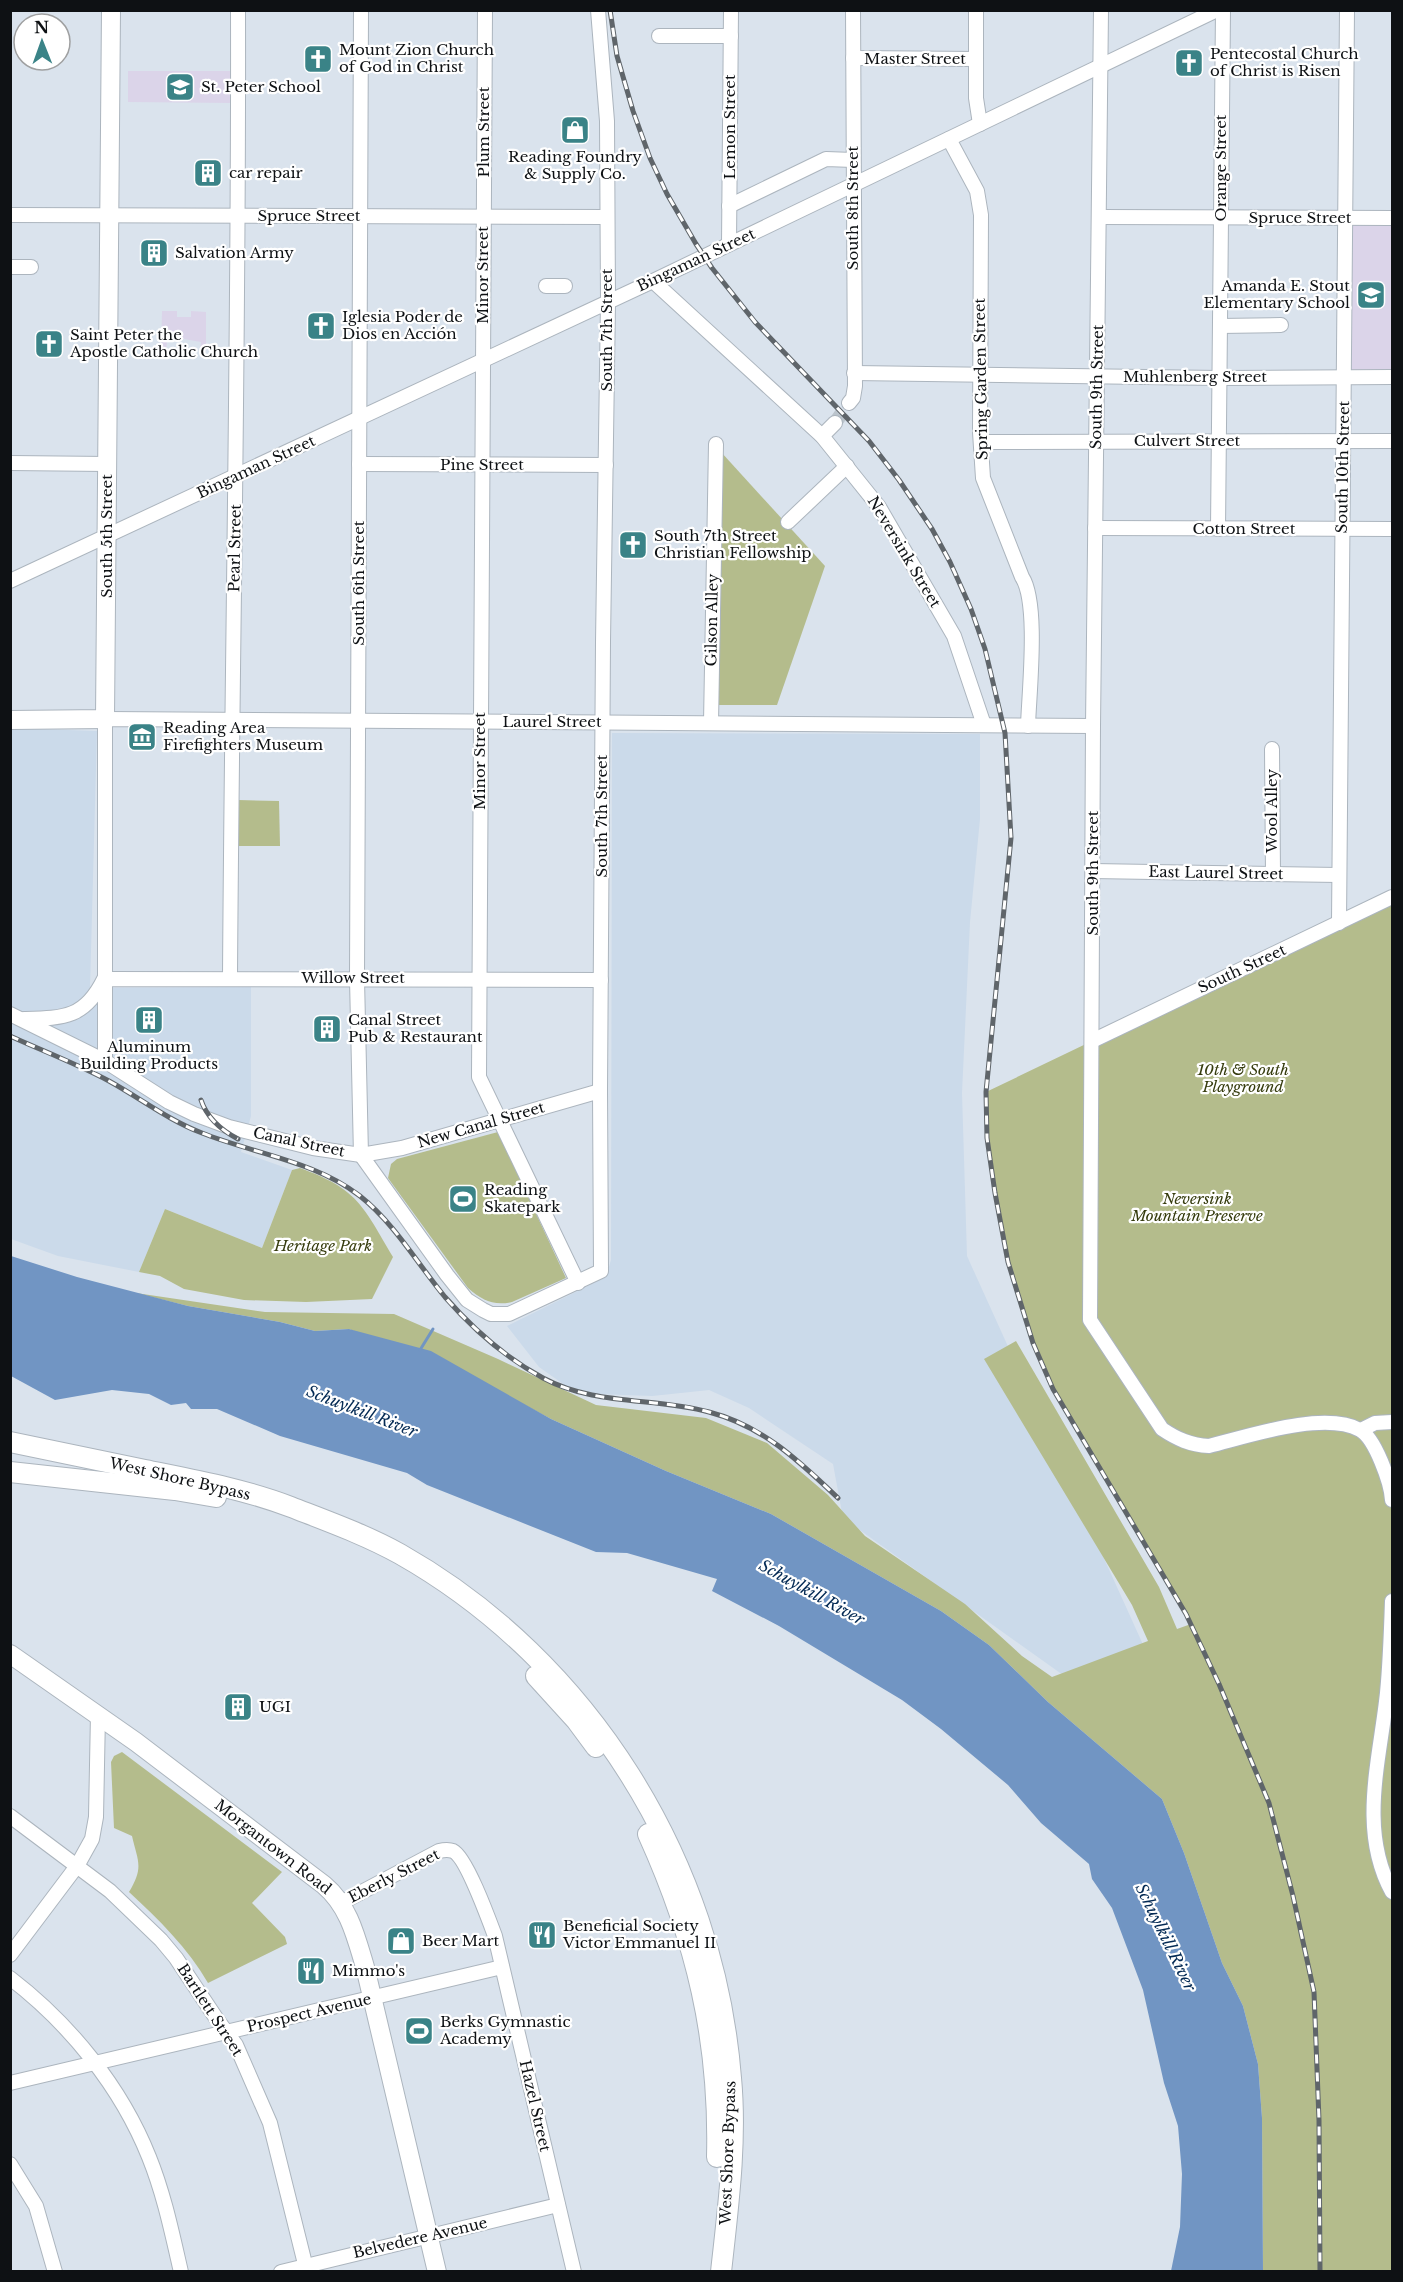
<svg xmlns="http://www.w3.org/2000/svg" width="1403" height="2282" font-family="'Libre Baskerville',serif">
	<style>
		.built { fill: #cbdaea }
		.education { fill: #dbd4e9 }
		.green { fill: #b4bc8c }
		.water { fill: #7195c3 }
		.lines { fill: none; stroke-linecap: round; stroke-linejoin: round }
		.stream { stroke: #7195c3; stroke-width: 3 }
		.minor-tunnel { stroke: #bbc4cc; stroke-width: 14; stroke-dasharray: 14 7; stroke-linecap: butt }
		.minor-casing { stroke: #acb5be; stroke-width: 16 }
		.major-casing { stroke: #acb5be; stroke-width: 20 }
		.highway-casing { stroke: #acb5be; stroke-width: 22 }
		.minor { stroke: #fff; stroke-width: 14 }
		.major { stroke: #fff; stroke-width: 18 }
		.highway { stroke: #fff; stroke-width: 20 }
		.rail-casing { stroke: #5f656a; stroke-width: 5 }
		.rail { stroke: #fff; stroke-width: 3; stroke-dasharray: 9; stroke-linecap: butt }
		.labels { text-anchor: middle; stroke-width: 4.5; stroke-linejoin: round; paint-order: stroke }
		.poi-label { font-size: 15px; fill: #0e1114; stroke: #fff; text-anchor: start }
		.street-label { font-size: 15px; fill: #0e1114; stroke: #fff }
		.park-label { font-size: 15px; font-style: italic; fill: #363c0e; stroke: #fff }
		.water-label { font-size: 16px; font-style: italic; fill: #042a54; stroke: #fff }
	</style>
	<rect width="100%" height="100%" fill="#dae3ed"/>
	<!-- built -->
	<g class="built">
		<path d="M 10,728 L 97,731 L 90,988 L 251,987 L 251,1116 L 241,1152 L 292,1170 L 262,1248 L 165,1209 L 139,1272 L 58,1256 L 11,1239 Z"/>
		<path d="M 612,733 L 980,734 L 980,819 L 970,922 L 962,1093 L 967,1256 L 1155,1671 L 1098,1700 L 843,1518 L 833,1464 L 749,1408 L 709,1390 L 652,1396 L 596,1394 L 566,1386 L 539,1367 L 507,1326 L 606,1277 L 611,1260 Z"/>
	</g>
	<!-- education -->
	<g class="education">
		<path d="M 128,71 L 232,71 L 232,103 L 128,102 Z"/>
		<path d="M 1351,218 L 1392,218 L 1392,371 L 1350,371 Z"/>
		<path d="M 162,311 L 177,311 L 177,317 L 191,317 L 191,311 L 206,312 L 206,351 L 200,351 L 201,342 L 184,339 L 167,342 L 166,351 L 161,351 Z"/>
	</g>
	<!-- green -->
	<g class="green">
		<path d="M 721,452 L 825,566 L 777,705 L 715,705 Z"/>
		<path d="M 238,800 L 279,801 L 280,846 L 238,846 Z"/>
		<path d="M 1392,897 L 1392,2271 L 1263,2271 L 1262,2118 L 1258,2064 L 1243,2006 L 1222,1963 L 1184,1853 L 1162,1799 L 1048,1702 L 989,1645 L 941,1611 L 771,1514 L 666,1471 L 551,1419 L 493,1388 L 349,1329 L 315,1331 L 280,1322 L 188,1306 L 136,1293 L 265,1312 L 394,1314 L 498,1359 L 596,1405 L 706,1418 L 767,1443 L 828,1495 L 865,1536 L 965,1604 L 1022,1656 L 1052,1677 L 1148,1641 L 1132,1605 L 984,1359 L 1016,1341 L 1159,1587 L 1177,1629 L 1191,1624 C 1176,1591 1156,1560 1137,1529 C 1109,1484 1080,1439 1055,1392 C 1008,1306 989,1189 986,1092 Z"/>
		<path d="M 498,1132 L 566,1278 L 512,1302 C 493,1306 482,1300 468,1288 L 388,1178 L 391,1164 L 397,1159 Z"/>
		<path d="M 300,1168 C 358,1189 363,1206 393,1257 L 372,1299 L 306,1302 L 244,1300 L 184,1289 L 160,1276 L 139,1272 L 165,1209 L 262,1248 L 292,1170 Z"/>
		<path d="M 122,1752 L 282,1872 L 252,1903 L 285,1937 L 287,1944 L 208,1983 C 188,1948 159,1920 129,1892 C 144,1867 138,1862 132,1836 L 114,1828 L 111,1762 L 114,1756 Z"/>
	</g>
	<!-- water -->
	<path class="water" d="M 11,1256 L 77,1277 L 188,1306 L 280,1322 L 315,1331 L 349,1329 L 431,1351 L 551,1419 L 666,1471 L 771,1514 L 941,1611 L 989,1645 L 1048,1702 L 1162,1799 L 1184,1853 L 1222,1963 L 1243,2006 L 1258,2064 L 1262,2118 L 1263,2271 L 1171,2271 L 1180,2227 L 1182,2174 L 1178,2126 L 1164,2083 L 1143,1990 L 1112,1908 L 1092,1879 L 1089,1864 L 1041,1823 L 1008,1785 L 941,1729 L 902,1700 L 779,1626 L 712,1591 L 717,1579 L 627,1553 L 596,1552 L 427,1485 L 407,1473 L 280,1436 L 217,1409 L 191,1409 L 186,1403 L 171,1405 L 149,1394 L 112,1390 L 55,1400 L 11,1376 Z"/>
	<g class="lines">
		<!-- stream -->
		<path class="stream" d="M 420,1350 L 433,1329"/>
		<!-- minor-tunnel -->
		<path class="minor-tunnel" d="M 835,423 L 849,403"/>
		<!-- minor casing -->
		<g class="minor-casing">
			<g id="minor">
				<path d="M 485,10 L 479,1077 L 578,1283"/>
				<path d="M 976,10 L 976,98 L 980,124"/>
				<path d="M 1101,10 L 1093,726 L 1090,1320 L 1162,1429 C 1177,1439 1190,1445 1209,1446 C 1246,1437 1324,1410 1360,1430 C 1375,1438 1391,1483 1392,1500"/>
				<path d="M 659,36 L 731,36"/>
				<path d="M 853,58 L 976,59"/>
				<path d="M 949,139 L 977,191 L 981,215 L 980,432 L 983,478 L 1022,577 C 1039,603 1029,692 1028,726"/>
				<path d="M 729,206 L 826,159 L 853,160"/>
				<path d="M 10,215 L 607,217"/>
				<path d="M 1099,217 L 1392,218"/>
				<path d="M 729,244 L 731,10"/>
				<path d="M 10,267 L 31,267"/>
				<path d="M 653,281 L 822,436 L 879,507 L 954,636 L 984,725"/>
				<path d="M 546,286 L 565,286"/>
				<path d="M 1220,326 L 1281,325"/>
				<path d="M 854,373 L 1220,378 L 1392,377"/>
				<path d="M 849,403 L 853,398 L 855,386 L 853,10"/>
				<path d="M 822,436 L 835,423"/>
				<path d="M 981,442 L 1392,441"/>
				<path d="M 10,463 L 107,464"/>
				<path d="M 359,464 L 606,465"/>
				<path d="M 788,522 L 847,466"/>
				<path d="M 1095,528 L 1392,529"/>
				<path d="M 1218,529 L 1223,10"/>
				<path d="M 10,581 L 653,281 L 1217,10"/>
				<path d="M 711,723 L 716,444"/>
				<path d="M 1272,749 L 1273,874"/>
				<path d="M 1093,871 L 1339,875"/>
				<path d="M 1339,923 L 1347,10"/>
				<path d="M 230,978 C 232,655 239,333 238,10"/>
				<path d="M 10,1014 L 105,1061 L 169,1102 L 194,1114 L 229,1127 L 313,1148 L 361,1155 L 402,1148 L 600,1091"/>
				<path d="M 24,1019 C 64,1018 85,1018 104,979 L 601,980"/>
				<path d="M 1092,1041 L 1392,897"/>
				<path d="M 105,1061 L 105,719 L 1093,726"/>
				<path d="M 361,1155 L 447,1275 L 467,1300 L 483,1310 L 491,1314 L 509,1314 L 601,1271 L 600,1091 L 603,642 L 608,302 L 607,121 L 598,10"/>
				<path d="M 361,1155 L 357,979 L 361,10"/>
				<path d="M 1361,1430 L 1375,1423 L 1392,1422"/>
				<path d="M 1392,1601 C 1391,1632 1390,1663 1387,1693 C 1380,1760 1358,1830 1392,1892"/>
				<path d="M 10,1816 L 110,1891 L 161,1940 L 176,1958 L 216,2018 L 236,2045 L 270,2123 L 307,2272"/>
				<path d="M 341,1903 L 439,1851 C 443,1850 448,1849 453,1851 C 466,1857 489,1920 495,1936 L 574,2272"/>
				<path d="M 10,1955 L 77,1866 L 92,1839 L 96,1817 L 98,1714"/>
				<path d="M 10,1978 C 70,2024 121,2087 149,2157 C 164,2194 172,2233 181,2272"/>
				<path d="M 10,2083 L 502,1967"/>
				<path d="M 10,2164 L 36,2206 L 55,2272"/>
				<path d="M 281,2272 L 558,2205"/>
			</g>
		</g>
		<!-- major casing -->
		<g class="major-casing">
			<g id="major">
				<path d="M 10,720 L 105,719 L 111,10"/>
				<path d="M 10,1654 L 136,1742 L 324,1885 C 349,1906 356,1937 365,1967 L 437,2272"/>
			</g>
		</g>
		<!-- highway casing -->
		<g class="highway-casing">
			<g id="highway">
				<path d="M 10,1442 C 55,1451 100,1461 145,1470 C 194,1480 244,1489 291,1507 C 327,1521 366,1535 400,1554 C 589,1661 714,1862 731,2078 C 737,2142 728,2208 721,2272"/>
				<path d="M 10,1472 L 175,1490 L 216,1497"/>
				<path d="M 536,1676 L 576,1720 L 596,1747"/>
				<path d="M 648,1834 C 696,1940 720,2040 717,2157"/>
			</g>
		</g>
		<!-- minor -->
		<use href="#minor" class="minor"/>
		<!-- major -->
		<use href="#major" class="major"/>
		<!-- highway -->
		<use href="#highway" class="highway"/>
		<!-- rail casing -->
		<g class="rail-casing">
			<g id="rail">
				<path d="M 610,10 L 617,56 L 633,111 L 650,158 L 667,194 L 696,244 L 712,268 L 755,322 L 869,441 L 899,480 L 932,529 L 950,562 L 971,609 L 985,649 L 1005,733 L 1011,838 L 986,1092 L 987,1138 L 995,1193 L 1008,1262 L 1033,1343 L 1053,1389 L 1186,1614 L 1219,1684 L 1269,1803 L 1293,1896 L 1314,1992 L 1319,2120 L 1320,2272"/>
				<path d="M 10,1036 C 43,1051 77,1064 109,1081 C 140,1098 168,1120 202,1133 C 255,1154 315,1161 360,1196 C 395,1224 417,1263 445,1297 C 472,1328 506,1358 543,1378 C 595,1406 654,1397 709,1412 C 763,1426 799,1461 838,1498"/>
				<path d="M 201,1100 C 207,1118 221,1130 238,1139"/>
			</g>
		</g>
		<!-- rail -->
		<use href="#rail" class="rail"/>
	</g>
	<!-- icons -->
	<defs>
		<g id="church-square" transform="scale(1.5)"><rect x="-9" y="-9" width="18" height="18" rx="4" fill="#3a8387" stroke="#fff"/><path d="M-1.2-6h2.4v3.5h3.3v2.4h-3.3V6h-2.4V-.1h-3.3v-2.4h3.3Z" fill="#fff"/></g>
		<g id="school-square" transform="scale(1.5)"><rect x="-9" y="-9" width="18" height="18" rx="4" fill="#3a8387" stroke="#fff"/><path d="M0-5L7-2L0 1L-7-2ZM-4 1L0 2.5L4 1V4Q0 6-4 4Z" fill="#fff"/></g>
		<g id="shop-square" transform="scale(1.5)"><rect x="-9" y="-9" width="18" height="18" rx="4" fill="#3a8387" stroke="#fff"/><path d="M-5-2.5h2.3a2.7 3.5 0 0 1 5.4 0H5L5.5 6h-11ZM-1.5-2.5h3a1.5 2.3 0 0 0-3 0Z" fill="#fff"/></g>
		<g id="building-square" transform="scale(1.5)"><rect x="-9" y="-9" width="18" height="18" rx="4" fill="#3a8387" stroke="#fff"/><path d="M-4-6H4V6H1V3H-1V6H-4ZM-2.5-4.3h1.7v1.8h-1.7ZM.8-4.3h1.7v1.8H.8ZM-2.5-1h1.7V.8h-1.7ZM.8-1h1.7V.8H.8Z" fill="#fff"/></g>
		<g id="museum-square" transform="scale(1.5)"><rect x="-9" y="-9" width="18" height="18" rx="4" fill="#3a8387" stroke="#fff"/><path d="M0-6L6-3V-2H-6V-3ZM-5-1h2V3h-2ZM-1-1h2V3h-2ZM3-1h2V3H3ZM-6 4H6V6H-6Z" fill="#fff"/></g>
		<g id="stadium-square" transform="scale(1.5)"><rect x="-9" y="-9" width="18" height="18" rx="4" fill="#3a8387" stroke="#fff"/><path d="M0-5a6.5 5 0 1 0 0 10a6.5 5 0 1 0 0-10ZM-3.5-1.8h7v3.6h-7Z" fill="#fff"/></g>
		<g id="restaurant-square" transform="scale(1.5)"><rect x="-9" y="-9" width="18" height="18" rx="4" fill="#3a8387" stroke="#fff"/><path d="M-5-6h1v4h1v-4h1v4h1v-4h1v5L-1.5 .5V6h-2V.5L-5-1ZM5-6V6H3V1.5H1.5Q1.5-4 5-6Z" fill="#fff"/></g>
	</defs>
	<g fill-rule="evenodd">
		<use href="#church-square" x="318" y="59"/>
		<use href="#church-square" x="1189" y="63"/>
		<use href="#school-square" x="180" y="87"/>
		<use href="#shop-square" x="575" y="130"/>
		<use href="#building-square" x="208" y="173"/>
		<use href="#building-square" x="154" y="253"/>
		<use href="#school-square" x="1371" y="295"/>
		<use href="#church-square" x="321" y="326"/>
		<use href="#church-square" x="49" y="344"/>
		<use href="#church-square" x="633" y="545"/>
		<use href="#museum-square" x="142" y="737"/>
		<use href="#building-square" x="149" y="1020"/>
		<use href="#building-square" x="327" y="1029"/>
		<use href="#stadium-square" x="463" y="1199"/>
		<use href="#building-square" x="238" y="1707"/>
		<use href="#restaurant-square" x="542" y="1935"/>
		<use href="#shop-square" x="401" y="1941"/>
		<use href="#restaurant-square" x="311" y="1971"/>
		<use href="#stadium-square" x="419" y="2031"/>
	</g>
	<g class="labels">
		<!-- poi labels -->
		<g class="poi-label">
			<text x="339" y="55">Mount Zion Church<tspan x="339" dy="17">of God in Christ</tspan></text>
			<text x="1210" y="59">Pentecostal Church<tspan x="1210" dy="17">of Christ is Risen</tspan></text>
			<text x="201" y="92">St. Peter School</text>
			<text x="575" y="162" text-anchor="middle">Reading Foundry<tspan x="575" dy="17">&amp; Supply Co.</tspan></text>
			<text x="229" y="178">car repair</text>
			<text x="175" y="258">Salvation Army</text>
			<text x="1350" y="291" text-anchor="end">Amanda E. Stout<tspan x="1350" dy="17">Elementary School</tspan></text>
			<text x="342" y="322">Iglesia Poder de<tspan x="342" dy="17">Dios en Acción</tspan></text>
			<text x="70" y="340">Saint Peter the<tspan x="70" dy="17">Apostle Catholic Church</tspan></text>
			<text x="654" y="541">South 7th Street<tspan x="654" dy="17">Christian Fellowship</tspan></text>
			<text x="163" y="733">Reading Area<tspan x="163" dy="17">Firefighters Museum</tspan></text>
			<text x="348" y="1025">Canal Street<tspan x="348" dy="17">Pub &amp; Restaurant</tspan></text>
			<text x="149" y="1052" text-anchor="middle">Aluminum<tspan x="149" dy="17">Building Products</tspan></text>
			<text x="484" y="1195">Reading<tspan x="484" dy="17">Skatepark</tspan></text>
			<text x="259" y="1712">UGI</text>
			<text x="563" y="1931">Beneficial Society<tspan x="563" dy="17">Victor Emmanuel II</tspan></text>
			<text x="422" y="1946">Beer Mart</text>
			<text x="332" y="1976">Mimmo's</text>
			<text x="440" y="2027">Berks Gymnastic<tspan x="440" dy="17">Academy</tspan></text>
		</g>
		<!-- street labels -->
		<g class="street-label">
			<text x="915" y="64">Master Street</text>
			<text transform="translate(730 127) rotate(-90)" y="5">Lemon Street</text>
			<text transform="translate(484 132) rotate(-90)" y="5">Plum Street</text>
			<text transform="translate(1221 168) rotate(-90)" y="5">Orange Street</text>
			<text transform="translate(853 208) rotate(-90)" y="5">South 8th Street</text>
			<text x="309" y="221">Spruce Street</text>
			<text x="1300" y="223">Spruce Street</text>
			<text transform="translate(696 260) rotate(-25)" y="5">Bingaman Street</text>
			<text transform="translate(483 275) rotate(-90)" y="5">Minor Street</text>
			<text transform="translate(607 330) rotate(-90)" y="5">South 7th Street</text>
			<text x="1195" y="382">Muhlenberg Street</text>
			<text transform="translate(981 379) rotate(-91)" y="5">Spring Garden Street</text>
			<text transform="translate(1097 387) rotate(-89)" y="5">South 9th Street</text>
			<text x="1187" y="446">Culvert Street</text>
			<text x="482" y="470">Pine Street</text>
			<text transform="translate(256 467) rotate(-25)" y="5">Bingaman Street</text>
			<text transform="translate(1343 467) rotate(-89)" y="5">South 10th Street</text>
			<text x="1244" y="534">Cotton Street</text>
			<text transform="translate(107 536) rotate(-90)" y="5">South 5th Street</text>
			<text transform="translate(235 548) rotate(-89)" y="5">Pearl Street</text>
			<text transform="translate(904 552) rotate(59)" y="5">Neversink Street</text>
			<text transform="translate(359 583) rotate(-90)" y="5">South 6th Street</text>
			<text transform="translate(712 620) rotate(-89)" y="5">Gilson Alley</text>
			<text x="552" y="727">Laurel Street</text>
			<text transform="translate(480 761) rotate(-90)" y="5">Minor Street</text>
			<text transform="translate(1272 811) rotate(-90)" y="5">Wool Alley</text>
			<text transform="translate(602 816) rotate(-90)" y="5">South 7th Street</text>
			<text transform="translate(1093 873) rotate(-90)" y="5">South 9th Street</text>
			<text transform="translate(1216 873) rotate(1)" y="5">East Laurel Street</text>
			<text transform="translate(1242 969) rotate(-25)" y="5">South Street</text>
			<text x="353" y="983">Willow Street</text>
			<text transform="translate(481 1125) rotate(-16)" y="5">New Canal Street</text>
			<text transform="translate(299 1142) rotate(12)" y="5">Canal Street</text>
			<text transform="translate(180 1479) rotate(13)" y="5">West Shore Bypass</text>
			<text transform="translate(273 1847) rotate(38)" y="5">Morgantown Road</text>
			<text transform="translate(394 1876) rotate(-27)" y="5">Eberly Street</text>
			<text transform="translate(210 2010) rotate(57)" y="5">Bartlett Street</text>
			<text transform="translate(309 2013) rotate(-13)" y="5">Prospect Avenue</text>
			<text transform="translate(535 2106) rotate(77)" y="5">Hazel Street</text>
			<text transform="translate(728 2153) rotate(-88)" y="5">West Shore Bypass</text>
			<text transform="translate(420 2238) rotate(-13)" y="5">Belvedere Avenue</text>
		</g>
		<!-- park labels -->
		<g class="park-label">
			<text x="1243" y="1075">10th &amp; South<tspan x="1243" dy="17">Playground</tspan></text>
			<text x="1197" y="1204">Neversink<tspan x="1197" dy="17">Mountain Preserve</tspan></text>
			<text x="323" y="1251">Heritage Park</text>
		</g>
		<!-- water labels -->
		<g class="water-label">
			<text transform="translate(362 1411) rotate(21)" y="6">Schuylkill River</text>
			<text transform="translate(812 1592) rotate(29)" y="6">Schuylkill River</text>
			<text transform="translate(1166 1937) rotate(64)" y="6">Schuylkill River</text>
		</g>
	</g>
	<!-- border -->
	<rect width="1403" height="2282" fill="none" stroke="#0e1114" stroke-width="24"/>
	<!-- north arrow -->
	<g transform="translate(42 42) rotate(359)"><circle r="28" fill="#ffffff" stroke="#9fa0a1" stroke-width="1.5"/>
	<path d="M0-4.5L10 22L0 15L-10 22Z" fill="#3a8387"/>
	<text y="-9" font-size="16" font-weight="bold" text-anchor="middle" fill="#0e1114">N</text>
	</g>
</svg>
